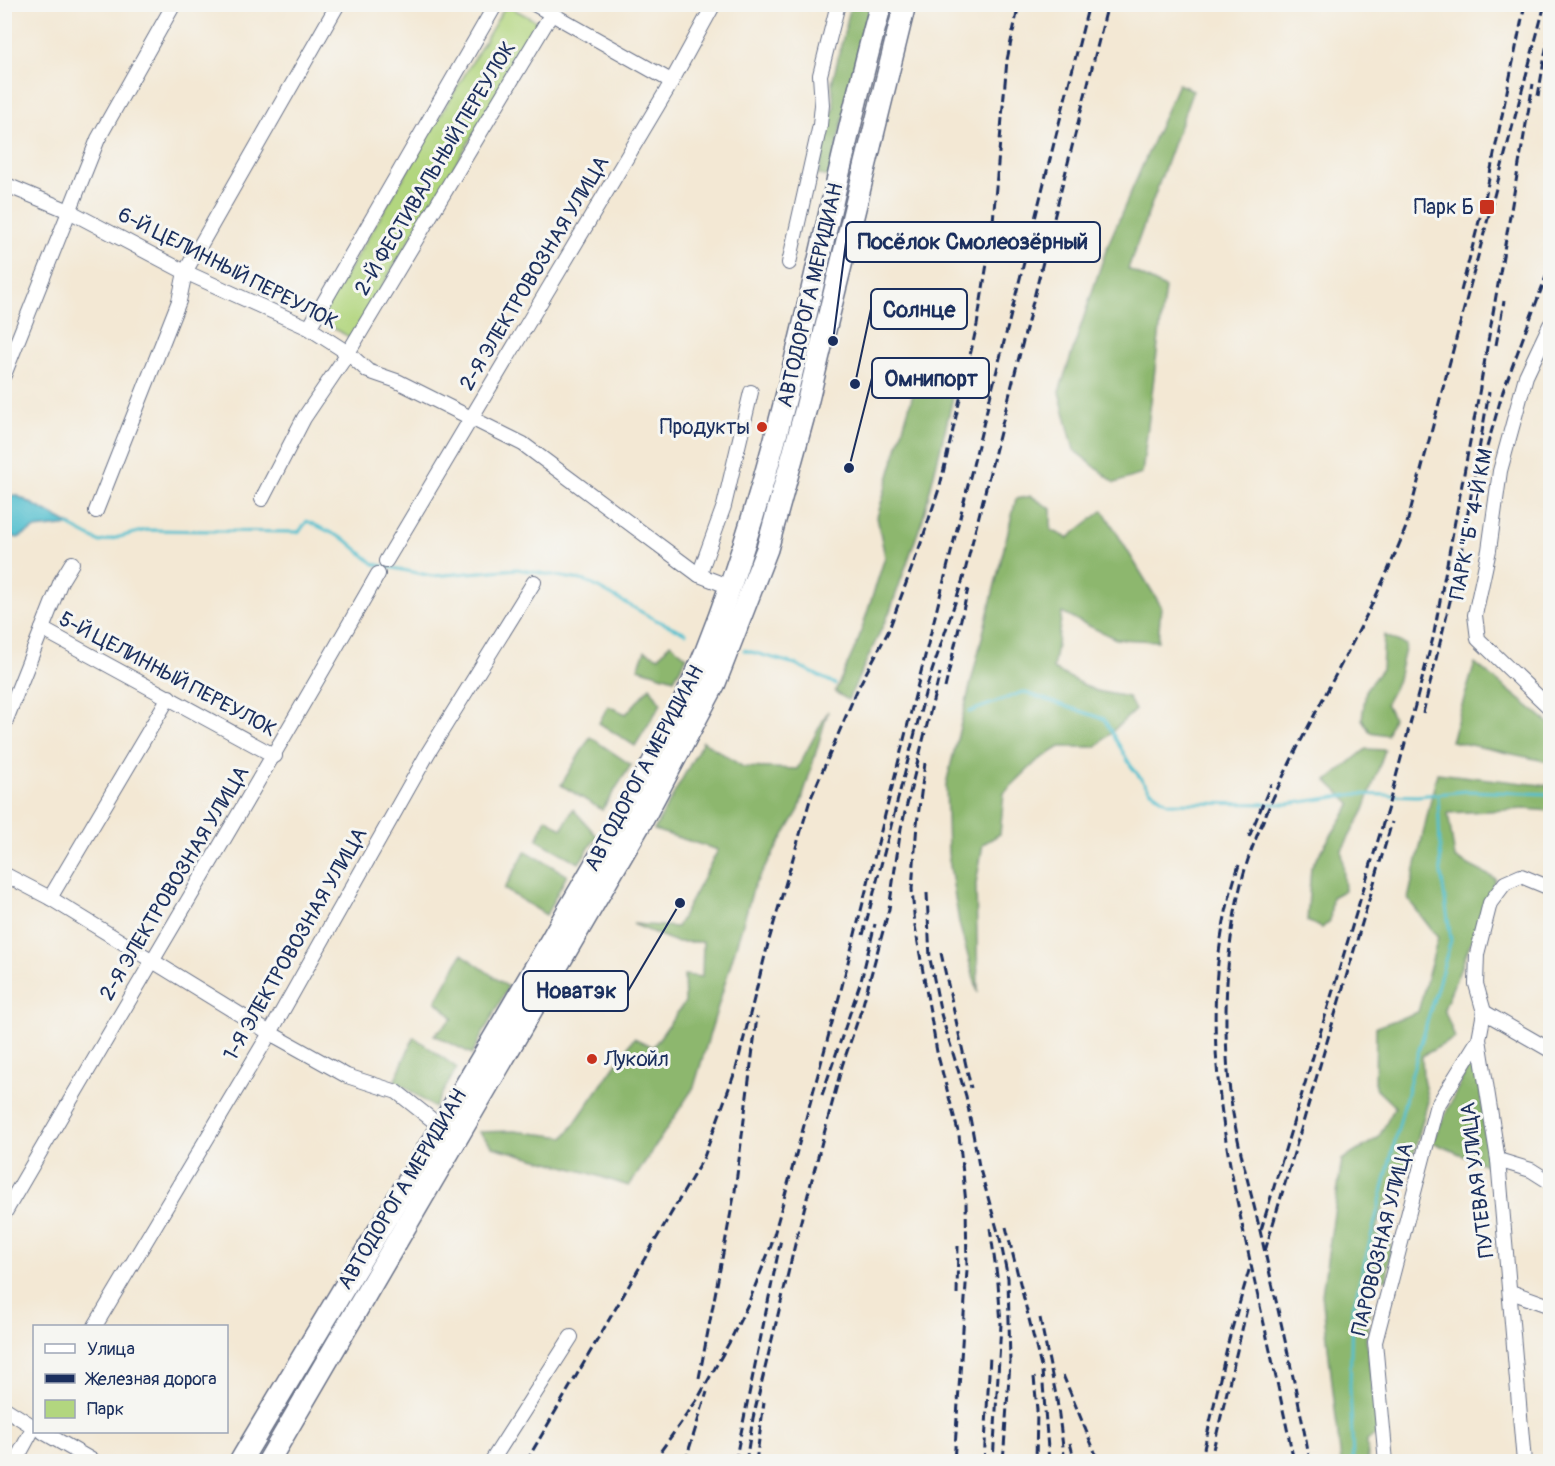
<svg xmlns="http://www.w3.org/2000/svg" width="1555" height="1466" font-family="Pangolin,sans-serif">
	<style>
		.green { fill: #b2d67f; stroke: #66826e; stroke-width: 1.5 }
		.forest { fill: #8db76e; stroke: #547366; stroke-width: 1.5 }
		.water { fill: #55c0cf; stroke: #387896; stroke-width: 1.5 }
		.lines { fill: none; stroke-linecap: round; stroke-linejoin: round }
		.stream { stroke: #55c0cf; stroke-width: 3 }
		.minor-casing { stroke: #677087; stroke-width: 16 }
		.primary-casing { stroke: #677087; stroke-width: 24 }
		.minor { stroke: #fff; stroke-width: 14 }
		.primary { stroke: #fff; stroke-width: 21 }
		.rail { stroke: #1b2f5e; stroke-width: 3; stroke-dasharray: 9 4.5; stroke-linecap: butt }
		.poi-dot { fill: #c8321e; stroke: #f6f6f2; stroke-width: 2 }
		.labels { text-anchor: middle; stroke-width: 6; stroke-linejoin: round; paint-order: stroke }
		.street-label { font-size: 21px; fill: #1b2f5e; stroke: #f6f6f2 }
		.poi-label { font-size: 21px; fill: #1b2f5e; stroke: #f6f6f2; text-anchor: end }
		.leader { fill: none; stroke: #1b2f5e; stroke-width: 2 }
		.callout-dot { fill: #1b2f5e; stroke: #f6f6f2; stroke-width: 2 }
		.callout { fill: #f6f6f2; stroke: #1b2f5e; stroke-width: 2 }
		.callout-label { font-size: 22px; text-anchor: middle; font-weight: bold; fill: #1b2f5e }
	</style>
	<rect width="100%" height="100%" fill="#f6f6f2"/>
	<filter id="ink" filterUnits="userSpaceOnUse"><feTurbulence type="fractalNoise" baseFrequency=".0167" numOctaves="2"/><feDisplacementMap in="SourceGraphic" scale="12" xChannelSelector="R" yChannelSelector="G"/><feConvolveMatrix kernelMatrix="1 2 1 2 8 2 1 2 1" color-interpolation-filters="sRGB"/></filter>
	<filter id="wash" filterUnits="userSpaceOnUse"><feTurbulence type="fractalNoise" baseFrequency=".008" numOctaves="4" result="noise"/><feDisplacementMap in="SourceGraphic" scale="24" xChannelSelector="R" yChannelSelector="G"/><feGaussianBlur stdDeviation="1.35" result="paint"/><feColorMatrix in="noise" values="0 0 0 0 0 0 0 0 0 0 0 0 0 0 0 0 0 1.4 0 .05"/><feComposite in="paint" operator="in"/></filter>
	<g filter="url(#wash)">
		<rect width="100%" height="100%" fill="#f3e8d4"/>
		<!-- green -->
		<path class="green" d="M 506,5 L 540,23 L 351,338 L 319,320 Z"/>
		<!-- forest -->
		<g class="forest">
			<path d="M 851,5 L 871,5 L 829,177 L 818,175 L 834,107 L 832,83 Z"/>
			<path d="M 1178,84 L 1193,90 L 1128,269 L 1165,288 L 1142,474 L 1115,483 L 1074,450 L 1059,392 L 1107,247 Z"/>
			<path d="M 945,368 L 959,374 L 923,518 L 890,611 L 848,700 L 835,692 L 858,641 L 885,557 L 877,517 L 920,370 Z"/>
			<path d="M 1031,496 L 1051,509 L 1051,530 L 1068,538 L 1103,510 L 1161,606 L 1158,641 L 1116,639 L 1062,613 L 1053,669 L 1096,691 L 1128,697 L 1135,710 L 1096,747 L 1060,747 L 1037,761 L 1004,793 L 1000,834 L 983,844 L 976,884 L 978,993 L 959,923 L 948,853 L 946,784 L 1016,499 Z"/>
			<path d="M 1384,635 L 1406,645 L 1397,683 L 1386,703 L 1393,718 L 1387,735 L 1370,732 L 1362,719 L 1366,689 L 1382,669 Z"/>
			<path d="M 670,643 L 687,657 L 674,679 L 638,668 L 645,651 L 659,657 Z"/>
			<path d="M 1475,663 L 1550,724 L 1550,762 L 1451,741 Z"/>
			<path d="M 650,687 L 661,704 L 635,746 L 599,723 L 608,706 L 626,714 Z"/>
			<path d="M 828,711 L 799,810 L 754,886 L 694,1087 L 629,1186 L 589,1173 L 493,1147 L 479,1132 L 514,1131 L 565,1137 L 634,1038 L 653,1047 L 685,1002 L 684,975 L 702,977 L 703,942 L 676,942 L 633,924 L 677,927 L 718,850 L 654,830 L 703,741 L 743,767 L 797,769 Z"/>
			<path d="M 590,737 L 631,765 L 602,810 L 561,785 Z"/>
			<path d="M 1366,749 L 1385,750 L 1364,810 L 1342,850 L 1345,890 L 1332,897 L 1330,921 L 1322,928 L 1307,921 L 1311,867 L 1351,804 L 1327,781 Z"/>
			<path d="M 1437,773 L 1550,786 L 1550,811 L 1525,809 L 1448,813 L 1455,858 L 1496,879 L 1444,1009 L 1455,1038 L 1422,1056 L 1423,1078 L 1428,1101 L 1410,1167 L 1383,1208 L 1376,1234 L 1391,1239 L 1387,1280 L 1367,1274 L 1360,1304 L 1371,1306 L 1366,1338 L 1378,1432 L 1367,1441 L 1368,1461 L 1341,1462 L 1322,1294 L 1342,1160 L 1378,1138 L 1395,1107 L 1375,1088 L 1376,1027 L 1418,1012 L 1438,938 L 1408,899 Z"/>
			<path d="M 573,809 L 597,836 L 579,863 L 537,840 L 546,818 L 562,829 Z"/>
			<path d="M 526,851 L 567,875 L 546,915 L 504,889 Z"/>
			<path d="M 462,954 L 508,987 L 472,1054 L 434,1035 L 453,1018 L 436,1001 Z"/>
			<path d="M 414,1037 L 457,1068 L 434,1108 L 395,1080 Z"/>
			<path d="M 1477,1048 L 1488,1166 L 1432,1142 Z"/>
		</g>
		<!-- water -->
		<path class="water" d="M 16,495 L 71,525 L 34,529 L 18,538 L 5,534 L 5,496 Z"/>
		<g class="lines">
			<!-- stream -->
			<g class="stream">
				<path d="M 68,525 L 100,542 L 146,530 L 299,532 L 307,521 L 346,540 L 374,564 L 432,576 L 517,569 L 586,581 L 656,620 L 686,633"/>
				<path d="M 744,650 L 795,664 L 835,684"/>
				<path d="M 969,712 L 1023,692 L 1104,719 L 1131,766 L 1150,790 L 1168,803 L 1288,804 L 1356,794 L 1417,796 L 1467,791 L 1550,794"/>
				<path d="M 1353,1462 L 1350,1387 L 1352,1313 L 1411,1077 L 1451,940 L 1441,873 L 1438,794"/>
			</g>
		</g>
	</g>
	<g filter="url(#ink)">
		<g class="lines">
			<!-- minor casing -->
			<g class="minor-casing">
				<g id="minor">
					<path d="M 534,4 L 671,81"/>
					<path d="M 4,184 L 69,211 L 185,272 L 309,328 L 348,353 L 368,371 L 397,381 L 523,444 L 699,575 L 730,587"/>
					<path d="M 789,263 L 820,125 L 822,105 L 820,75 L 838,4"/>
					<path d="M 1550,325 L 1526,376 L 1500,471 L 1489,550 L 1475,615 L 1478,639 L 1550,708"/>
					<path d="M 309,328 L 496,4"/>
					<path d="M 4,375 L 98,139 L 174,4"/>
					<path d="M 262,499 L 304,418 L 348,353 L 552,13"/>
					<path d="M 96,511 L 179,301 L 185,272 L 338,4"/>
					<path d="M 386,561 L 667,90 L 714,4"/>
					<path d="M 699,575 L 724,506 L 751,392"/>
					<path d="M 42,629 L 275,756"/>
					<path d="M 4,725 L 61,581 L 72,563"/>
					<path d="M 4,874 L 50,898 L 270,1033 L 347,1076 L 397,1092 L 440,1126"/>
					<path d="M 50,898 L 169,697"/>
					<path d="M 1484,1012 L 1550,1050"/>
					<path d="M 1498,1160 L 1531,1170 L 1550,1182"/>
					<path d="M 4,1214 C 128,1000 256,788 378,574"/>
					<path d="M 1511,1292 L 1550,1306"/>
					<path d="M 95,1326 L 270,1033 L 428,753 L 534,582"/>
					<path d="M 4,1408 L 34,1427"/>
					<path d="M 43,1432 L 95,1462"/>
					<path d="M 15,1462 L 34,1427"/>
					<path d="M 491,1462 L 571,1337"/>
					<path d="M 1386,1462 L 1375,1342 L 1436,1108 L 1479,1039"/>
					<path d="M 1524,1462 L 1498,1160 L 1479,1039 L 1484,1012 L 1476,984 L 1477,954 L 1490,903 L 1505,883 L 1521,876 L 1550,888"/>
				</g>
			</g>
			<!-- primary casing -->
			<g class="primary-casing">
				<g id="primary">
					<path d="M 240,1462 C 344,1286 452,1112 554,935 C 607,842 666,750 706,651 C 789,443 822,219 881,4"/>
					<path d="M 268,1462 L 643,819 L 715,683 L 767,549 L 806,408 L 905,4"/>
				</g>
			</g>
			<!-- minor -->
			<use href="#minor" class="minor"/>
			<!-- primary -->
			<use href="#primary" class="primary"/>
			<!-- rail -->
			<g class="rail">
				<path d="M 1538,96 L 1550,26"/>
				<path d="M 1461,291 L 1485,198 L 1525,4"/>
				<path d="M 1496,345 L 1504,301"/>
				<path d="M 1487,447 L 1503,391 L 1550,266"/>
				<path d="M 945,688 L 968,589"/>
				<path d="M 1423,713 L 1459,564 L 1489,392"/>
				<path d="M 925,763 L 917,824 L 912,889 L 915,926 L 937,1052 L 959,1135 L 966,1203 L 967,1270 L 954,1462"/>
				<path d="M 1249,837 L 1271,784"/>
				<path d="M 1239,865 C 1195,995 1220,1127 1249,1256 C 1264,1325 1280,1393 1294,1462"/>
				<path d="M 927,893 L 930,959 L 941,1014 L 966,1096 L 979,1166 L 1000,1239 L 1008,1278 L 1010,1363 L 1003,1462"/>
				<path d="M 863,935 L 927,686 L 963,579 L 1108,4"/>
				<path d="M 941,953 L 971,1088"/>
				<path d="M 822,1095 L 861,981 L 875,924"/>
				<path d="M 1006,1227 L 1042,1371 L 1049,1462"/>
				<path d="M 990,1228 L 998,1283 L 1001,1324 L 993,1462"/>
				<path d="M 1261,1230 L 1388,807 L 1433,638 L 1478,399 L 1533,84"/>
				<path d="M 1265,1251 L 1392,822"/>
				<path d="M 957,1294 L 958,1246"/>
				<path d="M 1040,1318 L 1057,1400 L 1065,1462"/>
				<path d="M 1063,1375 L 1099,1462"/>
				<path d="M 1034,1377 L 1037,1410 L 1036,1462"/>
				<path d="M 699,1378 L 735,1191 L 757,1017"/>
				<path d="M 1070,1443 L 1075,1462"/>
				<path d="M 526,1462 L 704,1157 L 736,1069 L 769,940 L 810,800 L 858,688 L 888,632 L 921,543 L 940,486 L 977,325 L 992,233 L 1007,60 L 1019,4"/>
				<path d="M 653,1462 L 697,1400 L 729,1343 L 748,1304 L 771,1246 L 841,990 L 1089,4"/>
				<path d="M 685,1462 L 707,1392"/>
				<path d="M 735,1462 L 781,1239"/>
				<path d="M 746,1462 L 753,1418 L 798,1232 L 842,1066 L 862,1008 L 889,909 L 901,828 L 940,673"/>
				<path d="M 756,1462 L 764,1402"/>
				<path d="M 984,1462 L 990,1356"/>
				<path d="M 1201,1462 L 1229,1339 L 1250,1267"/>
				<path d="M 1210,1462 L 1248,1305"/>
				<path d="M 1310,1462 C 1296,1385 1278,1310 1261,1235 C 1251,1191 1237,1145 1231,1100 C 1221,1026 1225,922 1251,851 C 1293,739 1363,639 1406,527 L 1545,4"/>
			</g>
		</g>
	</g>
	<!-- markers -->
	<g class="poi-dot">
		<rect x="1479" y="199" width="16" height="16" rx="3"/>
		<circle cx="762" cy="427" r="6"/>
		<circle cx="592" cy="1059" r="6"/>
	</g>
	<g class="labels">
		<!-- street labels -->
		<g class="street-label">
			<text transform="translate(435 168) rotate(-59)" y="7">2-Й ФЕСТИВАЛЬНЫЙ ПЕРЕУЛОК</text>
			<text transform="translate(228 268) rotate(27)" y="7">6-Й ЦЕЛИННЫЙ ПЕРЕУЛОК</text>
			<text transform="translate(534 273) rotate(-59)" y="7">2-Я ЭЛЕКТРОВОЗНАЯ УЛИЦА</text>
			<text transform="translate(810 295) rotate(-77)" y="7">АВТОДОРОГА МЕРИДИАН</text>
			<text transform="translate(1471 524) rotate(-79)" y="7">ПАРК "Б" 4-Й КМ</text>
			<text transform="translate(168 674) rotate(28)" y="7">5-Й ЦЕЛИННЫЙ ПЕРЕУЛОК</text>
			<text transform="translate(644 768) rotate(-62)" y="7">АВТОДОРОГА МЕРИДИАН</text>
			<text transform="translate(174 883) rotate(-59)" y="7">2-Я ЭЛЕКТРОВОЗНАЯ УЛИЦА</text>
			<text transform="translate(295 944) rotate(-60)" y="7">1-Я ЭЛЕКТРОВОЗНАЯ УЛИЦА</text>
			<text transform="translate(1477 1180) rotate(-97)" y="7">ПУТЕВАЯ УЛИЦА</text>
			<text transform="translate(402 1189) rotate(-59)" y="7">АВТОДОРОГА МЕРИДИАН</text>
			<text transform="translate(1382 1239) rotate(-76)" y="7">ПАРОВОЗНАЯ УЛИЦА</text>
		</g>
		<!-- poi labels -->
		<g class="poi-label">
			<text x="1474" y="214">Парк Б</text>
			<text x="750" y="434">Продукты</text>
			<text x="604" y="1066" text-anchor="start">Лукойл</text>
		</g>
	</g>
	<!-- callouts -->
	<path class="leader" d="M833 341L846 242M855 384L871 309M849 468L872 378M680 903L628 991"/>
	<g class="callout-dot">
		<circle cx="833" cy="341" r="6"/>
		<circle cx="855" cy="384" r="6"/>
		<circle cx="849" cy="468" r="6"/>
		<circle cx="680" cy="903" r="6"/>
	</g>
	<g class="callout">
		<rect x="846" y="222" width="254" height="40" rx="6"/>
		<rect x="871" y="289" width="96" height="40" rx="6"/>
		<rect x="872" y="358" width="117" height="40" rx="6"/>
		<rect x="523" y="971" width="105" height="40" rx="6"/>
	</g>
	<g class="callout-label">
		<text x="973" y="249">Посёлок Смолеозёрный</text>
		<text x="919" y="317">Солнце</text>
		<text x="931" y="386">Омнипорт</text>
		<text x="576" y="998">Новатэк</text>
	</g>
	<!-- margin -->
	<rect width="1555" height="1466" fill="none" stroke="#f6f6f2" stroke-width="24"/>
	<!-- legend -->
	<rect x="33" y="1325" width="195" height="108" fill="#f6f6f2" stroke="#9ea6b7" stroke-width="1.5"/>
	<rect x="45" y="1344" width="30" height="9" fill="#ffffff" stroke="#9ea6b7" stroke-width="1.5"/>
	<text x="87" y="1355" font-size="18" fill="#1b2f5e">Улица</text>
	<rect x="45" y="1374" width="30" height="9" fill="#1b2f5e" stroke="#9ea6b7" stroke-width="1.5"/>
	<text x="87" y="1385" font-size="18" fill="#1b2f5e">Железная дорога</text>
	<rect x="45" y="1400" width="30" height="18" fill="#b2d67f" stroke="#9ea6b7" stroke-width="1.5"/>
	<text x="87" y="1415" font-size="18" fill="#1b2f5e">Парк</text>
</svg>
